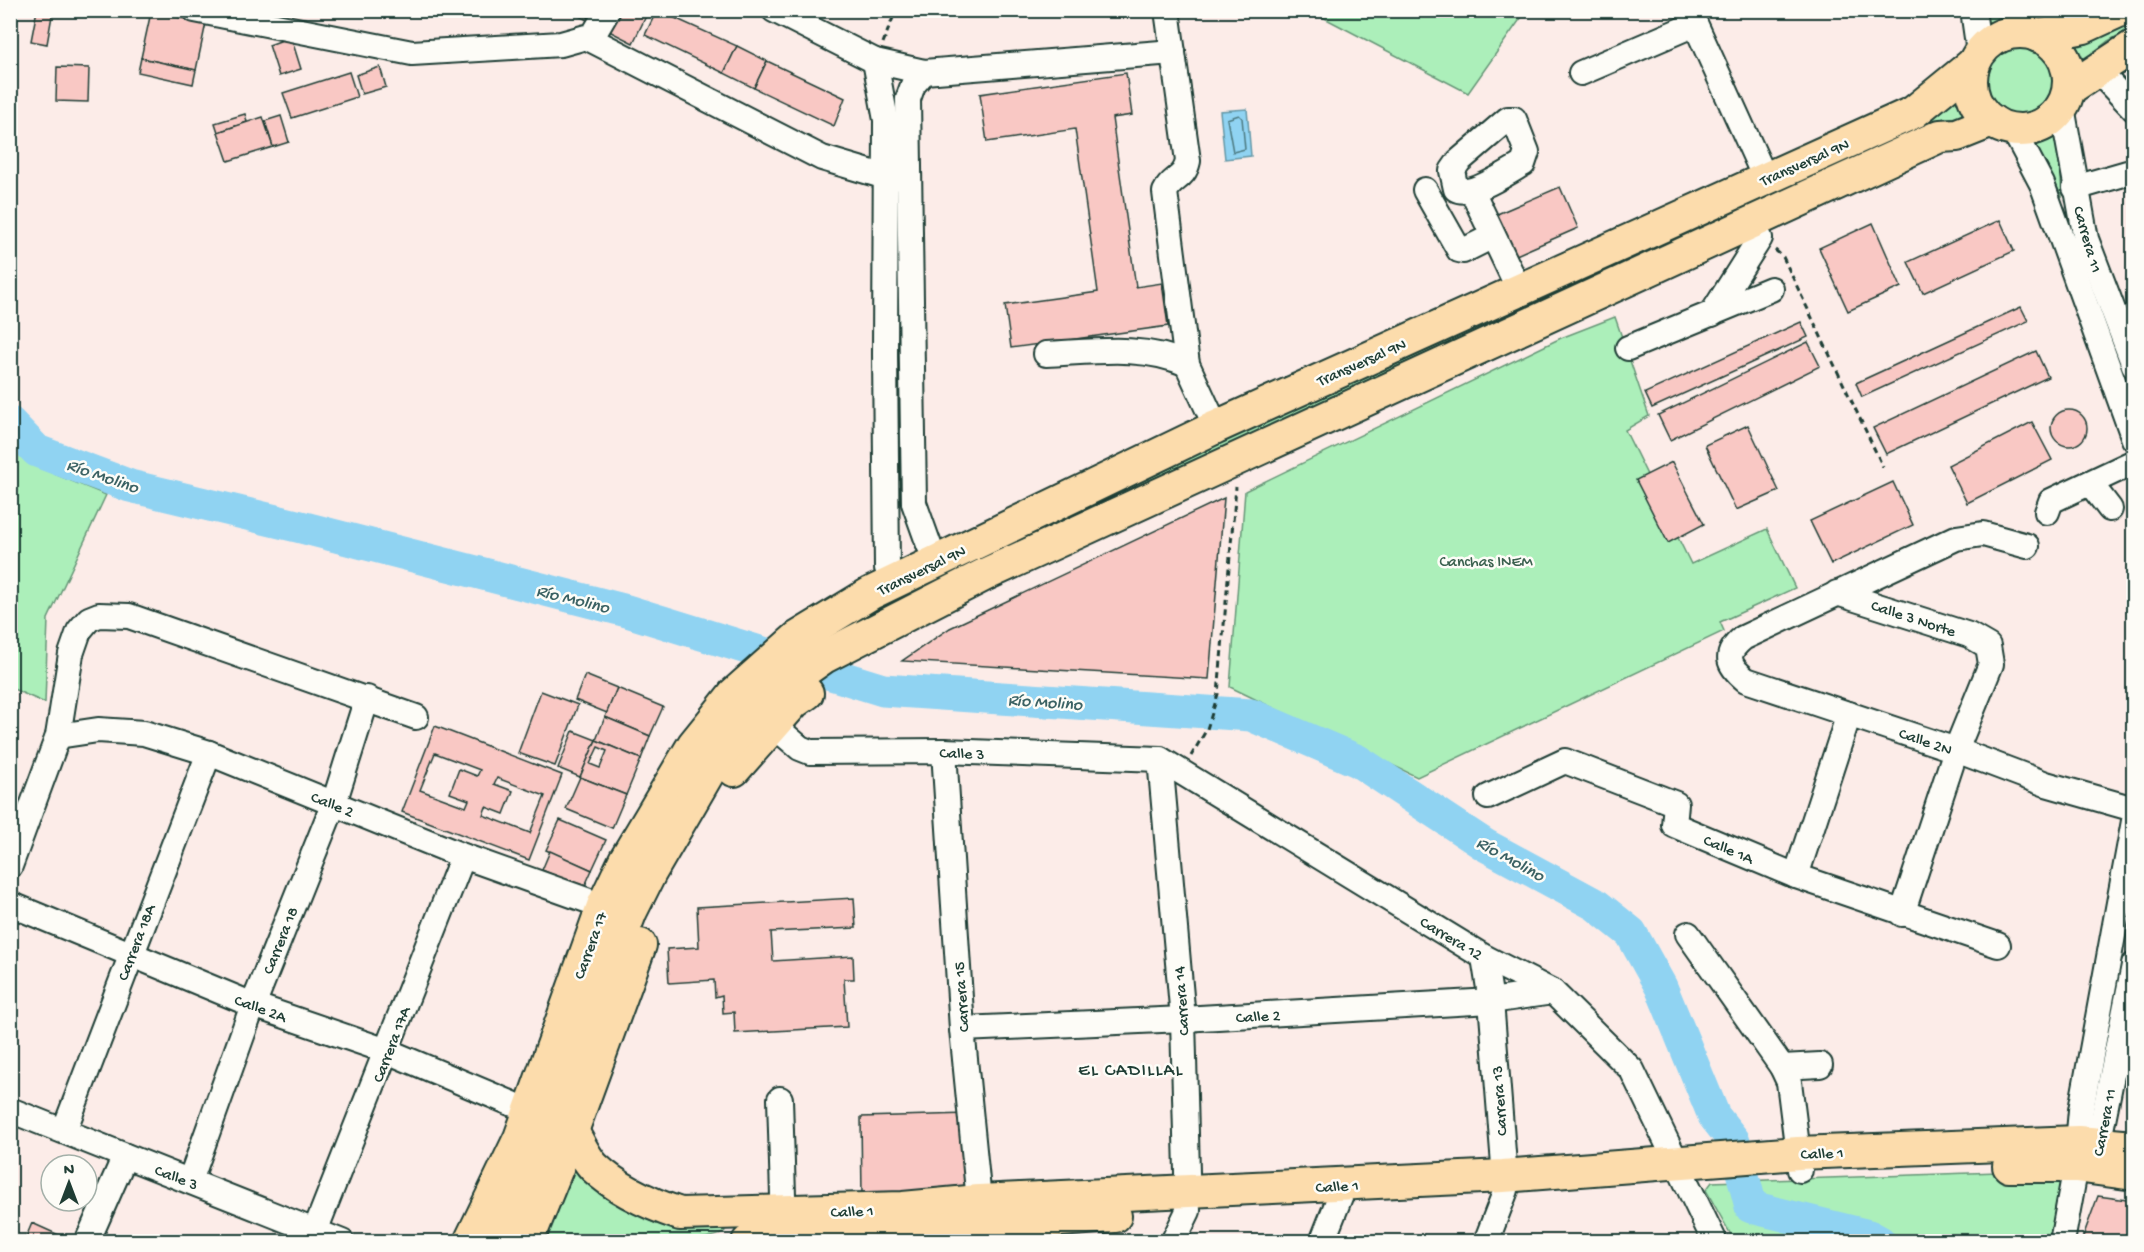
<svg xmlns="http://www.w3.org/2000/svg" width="2144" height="1252" font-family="'Gochi Hand',sans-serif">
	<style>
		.green { fill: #acefba; stroke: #669677; stroke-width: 1.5 }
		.water { fill: #90d3f2; stroke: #6397a6; stroke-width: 1.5 }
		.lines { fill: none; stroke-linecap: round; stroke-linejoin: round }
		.shore { stroke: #4c7980; stroke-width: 1.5 }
		.river { stroke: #90d3f2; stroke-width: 33 }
		.building { fill: #f9c8c4; stroke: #1f3d34; stroke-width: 1.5; fill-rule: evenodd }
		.minor-casing { stroke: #1f3d34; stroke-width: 28 }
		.major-casing { stroke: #1f3d34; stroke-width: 36 }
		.path { stroke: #1f3d34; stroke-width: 3; stroke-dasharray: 6 4.5; stroke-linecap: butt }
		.minor { stroke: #fdfcf7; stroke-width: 24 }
		.major { stroke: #fcdcac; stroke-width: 32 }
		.labels { text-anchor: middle; stroke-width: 5; stroke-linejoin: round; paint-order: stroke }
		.street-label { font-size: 16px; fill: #1f3d34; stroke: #fdfcf7 }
		.park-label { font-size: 16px; fill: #3b614f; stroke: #fdfcf7 }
		.water-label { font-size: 18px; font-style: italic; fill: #3b6264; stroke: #fdfcf7 }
		.neighbourhood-label { font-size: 18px; letter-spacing: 1.5px; fill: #1f3d34; stroke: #fdfcf7 }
	</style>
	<rect width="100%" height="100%" fill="#fcece8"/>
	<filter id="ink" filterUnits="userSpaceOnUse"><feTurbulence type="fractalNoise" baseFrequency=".0167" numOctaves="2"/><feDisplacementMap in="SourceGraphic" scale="12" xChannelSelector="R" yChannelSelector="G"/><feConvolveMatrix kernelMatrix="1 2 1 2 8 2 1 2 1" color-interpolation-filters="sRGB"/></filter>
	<g filter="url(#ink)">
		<!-- green -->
		<g class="green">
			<path d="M 1311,11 L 1526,11 L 1468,93 Z"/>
			<path d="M 1986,11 L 2008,11 L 2012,17 L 1988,27 Z"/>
			<path d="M 2133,12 L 2133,28 L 2108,41 L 2080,63 L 2072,40 Z"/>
			<circle cx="2021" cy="77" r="37"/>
			<path d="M 1963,93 L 1973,117 L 1944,118 L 827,647 L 820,638 L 1311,397 L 1937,110 Z"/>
			<path d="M 2058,127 L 2062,197 L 2047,167 L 2028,140 L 2045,135 Z"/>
			<path d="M 1615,317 L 1649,416 L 1625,430 L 1691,564 L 1767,529 L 1795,588 L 1720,622 L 1724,631 L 1417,777 L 1230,687 L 1245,491 L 1561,338 Z"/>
			<path d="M 10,444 L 30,464 L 106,495 L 48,619 L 45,703 L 11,688 Z"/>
			<path d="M 576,1170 L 637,1215 L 657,1224 L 722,1227 L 725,1231 C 718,1246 562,1241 538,1242 L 571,1171 Z"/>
			<path d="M 2053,1170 L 2064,1182 L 2051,1241 L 1735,1242 L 1706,1190 L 1712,1182 Z"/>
		</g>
		<!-- water -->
		<path class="water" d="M 1247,109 L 1251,156 L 1225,159 L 1220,111 Z"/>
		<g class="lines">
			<!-- shore -->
			<path class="shore" d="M 1239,115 L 1242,118 L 1245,149 L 1233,152 L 1227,119 Z"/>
			<!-- river -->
			<path class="river" d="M 10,423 L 37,451 L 130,486 L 301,527 L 627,611 L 883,690 L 1251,715 L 1358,761 L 1485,845 L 1596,905 L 1631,933 L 1661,987 L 1714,1116 L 1734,1141 L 1751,1207 L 1869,1236 L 1880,1242"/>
		</g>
		<!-- building -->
		<g class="building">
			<path d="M 37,10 L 53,10 L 47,44 L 31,41 Z"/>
			<path d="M 98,10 L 122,10 L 121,15 Z"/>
			<path d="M 575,10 L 649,10 L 633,43 L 573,13 Z"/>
			<path d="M 657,10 L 737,46 L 724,73 L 645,35 Z"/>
			<path d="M 151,12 L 206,23 L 196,70 L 141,58 Z"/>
			<path d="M 291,37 L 301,69 L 279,76 L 269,45 Z"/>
			<path d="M 737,46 L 767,61 L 754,88 L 724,73 Z"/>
			<path d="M 141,58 L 196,70 L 193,84 L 138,72 Z"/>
			<path d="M 767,61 L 845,98 L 834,126 L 754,88 Z"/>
			<path d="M 57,67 L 89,68 L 88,102 L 56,101 Z"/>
			<path d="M 380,67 L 386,87 L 362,94 L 356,75 Z"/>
			<path d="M 349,72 L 357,97 L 292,118 L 283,93 Z"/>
			<path d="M 1126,73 L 1132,115 L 1112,118 L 1136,287 L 1162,283 L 1168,326 L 1011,348 L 1005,305 L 1098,292 L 1075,129 L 987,142 L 980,94 Z"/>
			<path d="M 245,114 L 247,122 L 218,132 L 215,123 Z"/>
			<path d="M 281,116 L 289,142 L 273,147 L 265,121 Z"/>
			<path d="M 263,117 L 273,147 L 228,161 L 218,132 Z"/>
			<path d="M 1560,187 L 1578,228 L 1514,256 L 1495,215 Z"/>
			<path d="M 2000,220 L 2014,251 L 1923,293 L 1908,262 Z"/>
			<path d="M 1873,223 L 1901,287 L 1848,311 L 1819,248 Z"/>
			<path d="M 2021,307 L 2028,321 L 1862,397 L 1856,383 Z"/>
			<path d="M 1801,322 L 1808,337 L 1652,408 L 1645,393 Z"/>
			<path d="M 1808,342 L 1820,366 L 1670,440 L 1658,415 Z"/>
			<path d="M 2036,351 L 2048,377 L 1886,454 L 1873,428 Z"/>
			<circle cx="2069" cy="428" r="18"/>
			<path d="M 2032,422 L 2052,460 L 1967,503 L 1948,465 Z"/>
			<path d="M 1748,425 L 1779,491 L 1736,510 L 1705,445 Z"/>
			<path d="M 1672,462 L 1704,524 L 1668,543 L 1636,480 Z"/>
			<path d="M 1893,482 L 1913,525 L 1831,564 L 1810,521 Z"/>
			<path d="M 1224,498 L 1209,679 L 902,661 L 950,628 Z"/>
			<path d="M 585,675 L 617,688 L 607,713 L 575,700 Z"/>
			<path d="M 617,688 L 663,707 L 650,736 L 605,717 Z"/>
			<path d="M 541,691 L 578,705 L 555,766 L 518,753 Z"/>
			<path d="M 605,717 L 650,736 L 641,759 L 596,740 Z"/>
			<path d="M 435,726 L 562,775 L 529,860 L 402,812 ZM 435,753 L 480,770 L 477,776 L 459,769 L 450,793 L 469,800 L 466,807 L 420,790 ZM 497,778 L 545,796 L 530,833 L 483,815 L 486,807 L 504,814 L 513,791 L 494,784 Z"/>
			<path d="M 573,731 L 596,740 L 580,777 L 558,768 Z"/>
			<path d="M 596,740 L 641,759 L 626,795 L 580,777 ZM 598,747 L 607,751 L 600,768 L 590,764 Z"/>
			<path d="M 580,777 L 626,795 L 612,828 L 566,809 Z"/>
			<path d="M 560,820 L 606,840 L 592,870 L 546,850 Z"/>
			<path d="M 550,851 L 592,870 L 584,888 L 542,870 Z"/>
			<path d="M 854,898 L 856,928 L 771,932 L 773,961 L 853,956 L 854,979 L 844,979 L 847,1027 L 735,1033 L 734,1012 L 723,1013 L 722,995 L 715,997 L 714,980 L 669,983 L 667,949 L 699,947 L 697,907 Z"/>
			<path d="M 968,1114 L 973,1190 L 862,1197 L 861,1117 Z"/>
			<path d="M 2098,1196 L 2134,1201 L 2134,1242 L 2081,1242 Z"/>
			<path d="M 32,1223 L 72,1241 L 24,1242 Z"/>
		</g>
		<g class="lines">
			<!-- minor casing -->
			<g class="minor-casing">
				<g id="minor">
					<path d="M 195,10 L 412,53 L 561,44 L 586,37 L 822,158 L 886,177 L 909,178"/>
					<path d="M 774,10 L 875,61 L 924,72 L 1173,52"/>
					<path d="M 1167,10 L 1188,161 C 1184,180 1172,177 1165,192 L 1187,364 L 1216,427"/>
					<path d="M 1689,10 L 1765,178"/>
					<path d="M 1973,10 L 1979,52"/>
					<path d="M 2017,10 L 2032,34"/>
					<path d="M 591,39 L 608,10"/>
					<path d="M 875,61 L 886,120 L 885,355 L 887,568"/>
					<path d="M 2096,69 L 2134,109"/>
					<path d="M 924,72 L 913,85 L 908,99 L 914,503 L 929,545"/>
					<path d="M 1581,73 L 1695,24"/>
					<path d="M 2062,107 L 2086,239 L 2134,365"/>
					<path d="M 1508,119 L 1514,119 L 1527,152 L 1523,164 C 1508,172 1471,198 1456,189 L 1452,171 L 1459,161 Z"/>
					<path d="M 2013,129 L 2042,184 L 2134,439"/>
					<path d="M 2075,188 L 2134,171"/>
					<path d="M 1425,190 L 1459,250 L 1463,251 L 1493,236"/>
					<path d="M 1472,191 L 1512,275"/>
					<path d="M 1712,314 L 1760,238"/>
					<path d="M 1628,348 L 1771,289"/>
					<path d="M 1046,354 C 1093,352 1143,344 1187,364"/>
					<path d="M 2090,483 L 2110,509"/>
					<path d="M 2047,512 L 2051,501 L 2134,462"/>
					<path d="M 2027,546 L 1983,534 L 1956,538 L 1743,638 C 1723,655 1728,665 1746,680 L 1956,750 L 2046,784 L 2134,809"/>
					<path d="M 1837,593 L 1969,635 L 1988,646 L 1991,664 L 1956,750 L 1902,914"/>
					<path d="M 773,725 L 800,748 L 810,752 L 944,751 L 1160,759 L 1484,957 L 1553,992 L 1632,1070 L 1715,1242"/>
					<path d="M 58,736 L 98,730 L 144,733 L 209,753 L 463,856 L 603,906"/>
					<path d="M 944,751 L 962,1029 L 979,1201 L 985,1225 L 980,1242"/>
					<path d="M 1160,759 L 1183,1019 L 1188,1211 L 1173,1242"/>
					<path d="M 1488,797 L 1565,761 L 1676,804 L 1674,825 L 1796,876 L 1998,945"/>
					<path d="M 10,866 L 58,736 L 71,654 L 79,631 L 89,619 L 99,615 L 129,616 L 416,717"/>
					<path d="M 1796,876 L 1849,714"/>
					<path d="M 10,904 L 253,1005 L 387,1051 L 513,1104"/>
					<path d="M 1688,934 L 1782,1067 L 1789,1082 L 1800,1170"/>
					<path d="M 1484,957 L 1491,1001 L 1506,1190 L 1486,1242"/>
					<path d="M 962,1029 L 1183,1019 L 1491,1001 L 1553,992"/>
					<path d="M 1782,1067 L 1820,1065"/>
					<path d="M 780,1099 L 784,1228"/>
					<path d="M 10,1110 L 342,1242"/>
					<path d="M 64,1131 L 209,753"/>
					<path d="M 2095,1160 L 2134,965"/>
					<path d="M 190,1181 L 253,1005 L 334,803 L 367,698"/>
					<path d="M 315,1231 L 463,856"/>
					<path d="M 87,1242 L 125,1156"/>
					<path d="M 1322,1242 L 1345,1184"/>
					<path d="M 2062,1242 L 2076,1166 L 2081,1110 L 2134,821"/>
				</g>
			</g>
			<!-- major casing -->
			<g class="major-casing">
				<g id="major">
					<circle cx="2020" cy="81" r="49"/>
					<path d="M 2038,36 L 2084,27 L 2121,10"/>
					<path d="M 2069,89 L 2134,46"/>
					<path d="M 734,770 L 794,702 L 807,693"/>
					<path d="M 572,1131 C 579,1143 585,1158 594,1167 C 618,1190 650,1204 680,1214 L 903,1208 L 979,1201 L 1503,1176 L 1798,1153 L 2078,1142 L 2134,1147"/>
					<path d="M 2009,1166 L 2076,1166 L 2134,1174"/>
					<path d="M 470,1242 L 520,1138 L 603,906 L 625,860 L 694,744 L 711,723 L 734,694 L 797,638 L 871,593 L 1216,427 L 1914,112 L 1974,63"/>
					<path d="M 497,1242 L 539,1147 L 631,911 L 650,873 L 714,763 L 754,713 L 783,686 L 824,657 L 984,575 L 1940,136 L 1957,135 L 1992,121"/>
					<path d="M 527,1242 L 572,1131 L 640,945"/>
					<path d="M 748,1242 L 1115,1216"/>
				</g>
			</g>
			<!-- path -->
			<g class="path">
				<path d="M 883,43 L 896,10"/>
				<path d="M 1775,250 L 1783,257 L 1883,467"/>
				<path d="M 1191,756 L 1207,729 L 1218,694 L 1236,487"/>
			</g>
			<!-- minor -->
			<use href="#minor" class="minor"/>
			<!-- major -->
			<use href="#major" class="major"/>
		</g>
	</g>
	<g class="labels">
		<!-- street labels -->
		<g class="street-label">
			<text transform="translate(1804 161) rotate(-24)" y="6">Transversal 9N</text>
			<text transform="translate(2089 239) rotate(74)" y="6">Carrera 11</text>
			<text transform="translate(1361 361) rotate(-24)" y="6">Transversal 9N</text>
			<text transform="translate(921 569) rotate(-26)" y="6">Transversal 9N</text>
			<text transform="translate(1914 617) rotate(18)" y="6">Calle 3 Norte</text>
			<text transform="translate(1926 740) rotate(19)" y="6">Calle 2N</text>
			<text transform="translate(962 752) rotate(2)" y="6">Calle 3</text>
			<text transform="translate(333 803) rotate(22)" y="6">Calle 2</text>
			<text transform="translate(1729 848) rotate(23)" y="6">Calle 1A</text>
			<text transform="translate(1452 937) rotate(31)" y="6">Carrera 12</text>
			<text transform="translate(279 940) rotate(-68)" y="6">Carrera 18</text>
			<text transform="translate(135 942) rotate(-69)" y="6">Carrera 18A</text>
			<text transform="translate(589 945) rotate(-70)" y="6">Carrera 17</text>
			<text transform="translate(960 997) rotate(-94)" y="6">Carrera 15</text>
			<text transform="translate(1180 1001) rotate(-94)" y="6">Carrera 14</text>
			<text transform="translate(261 1007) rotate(20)" y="6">Calle 2A</text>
			<text transform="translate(1258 1015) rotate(-3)" y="6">Calle 2</text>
			<text transform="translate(390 1044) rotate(-69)" y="6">Carrera 17A</text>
			<text transform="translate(1498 1101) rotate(-94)" y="6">Carrera 13</text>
			<text transform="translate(2103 1122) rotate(-79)" y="6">Carrera 11</text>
			<text transform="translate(1822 1152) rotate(-2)" y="6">Calle 1</text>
			<text transform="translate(177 1176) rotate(21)" y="6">Calle 3</text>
			<text transform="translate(1337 1185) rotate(-3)" y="6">Calle 1</text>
			<text transform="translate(852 1210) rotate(-2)" y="6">Calle 1</text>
		</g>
		<!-- park labels -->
		<g class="park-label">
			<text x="1486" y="566">Canchas INEM</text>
		</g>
		<!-- water labels -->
		<g class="water-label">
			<text transform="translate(103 475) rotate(19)" y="6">Río Molino</text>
			<text transform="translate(573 598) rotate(14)" y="6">Río Molino</text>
			<text transform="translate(1045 701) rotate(4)" y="6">Río Molino</text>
			<text transform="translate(1511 858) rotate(29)" y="6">Río Molino</text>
		</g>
		<!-- neighbourhood labels -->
		<g class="neighbourhood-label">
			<text x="1131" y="1075">EL CADILLAL</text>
		</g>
	</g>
	<!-- margin -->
	<rect width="2144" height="1252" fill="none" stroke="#fdfcf7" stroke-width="36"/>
	<rect x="18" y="18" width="2108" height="1216" fill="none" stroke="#1f3d34" stroke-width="2" filter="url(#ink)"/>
	<!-- north arrow -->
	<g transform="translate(69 1183)"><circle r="28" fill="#fdfcf7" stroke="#a4b0a9" stroke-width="1.5"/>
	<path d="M0-4.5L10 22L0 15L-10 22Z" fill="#1f3d34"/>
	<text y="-9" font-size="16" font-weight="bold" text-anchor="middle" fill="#1f3d34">N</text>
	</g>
</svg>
